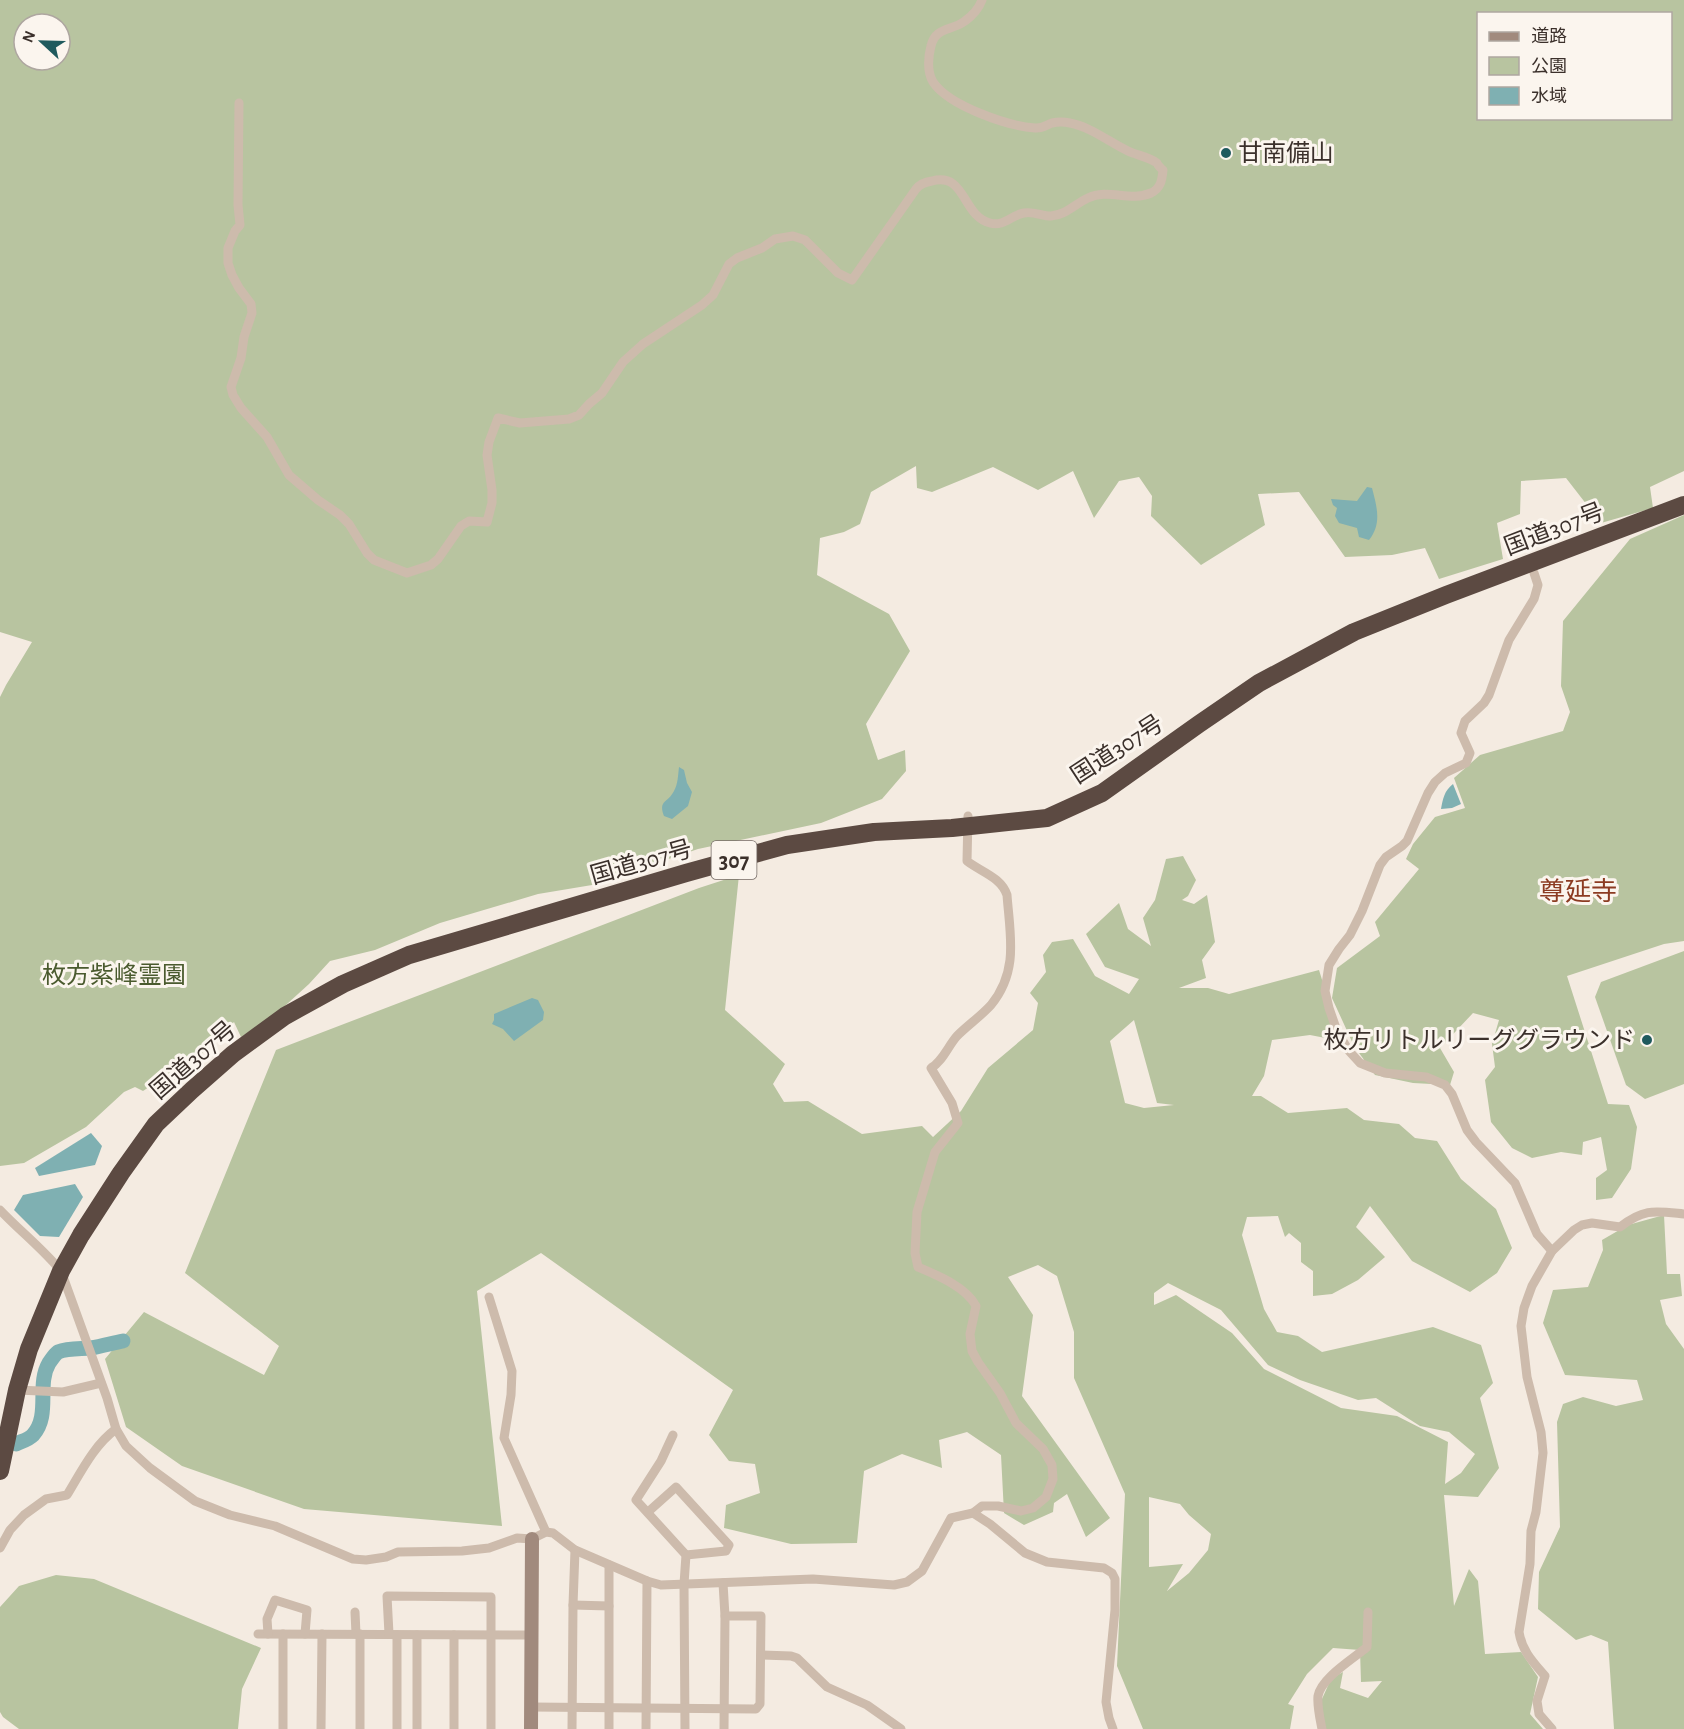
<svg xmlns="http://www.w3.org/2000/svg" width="1684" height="1729" font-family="'Alegreya Sans','Noto Sans JP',sans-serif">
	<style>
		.green { fill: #b8c4a0; fill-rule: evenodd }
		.water { fill: #7fb0b2 }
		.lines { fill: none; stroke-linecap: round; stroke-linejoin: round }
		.river { stroke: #7fb0b2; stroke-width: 15 }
		.street { stroke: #cdbbac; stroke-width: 9 }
		.secondary { stroke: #a18a7d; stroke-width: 14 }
		.highway { stroke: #5c4a42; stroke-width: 18 }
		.poi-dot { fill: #1f5a5e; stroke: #fbf5ee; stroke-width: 2 }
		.labels { text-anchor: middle; stroke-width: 6; stroke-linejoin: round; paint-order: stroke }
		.shield { fill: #fbf5ee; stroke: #756b66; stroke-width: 1.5 }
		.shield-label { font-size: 22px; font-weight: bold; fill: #3b302b }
		.poi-label { font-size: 24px; fill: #3b302b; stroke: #fbf5ee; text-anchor: start }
		.street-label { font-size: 24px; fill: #3b302b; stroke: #fbf5ee }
		.park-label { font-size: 24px; fill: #4a5a2e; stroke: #fbf5ee }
		.neighbourhood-label { font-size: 26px; fill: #8c3b22; stroke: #fbf5ee }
	</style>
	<rect width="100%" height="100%" fill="#f4ebe1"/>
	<!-- green -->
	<g class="green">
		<path d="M 0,0 L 1684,0 L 1684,471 L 1650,487 L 1653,508 L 1601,523 L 1566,478 L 1521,481 L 1520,514 L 1497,523 L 1503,559 L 1439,579 L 1425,548 L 1392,555 L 1345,557 L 1299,492 L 1258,494 L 1265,525 L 1201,565 L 1151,516 L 1152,496 L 1139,477 L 1119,481 L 1094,518 L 1073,471 L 1038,490 L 993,467 L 932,492 L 917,488 L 916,466 L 871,492 L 860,524 L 844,532 L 820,538 L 817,575 L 889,614 L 910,651 L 866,724 L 878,760 L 905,750 L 906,771 L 882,799 L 821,823 L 698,849 L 592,885 L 538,894 L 440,923 L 375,950 L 330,961 L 309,984 L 276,1014 L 241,1037 L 234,1022 L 175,1080 L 170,1073 L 143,1091 L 135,1087 L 124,1092 L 86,1127 L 24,1163 L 0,1166 L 0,697 L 6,685 L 32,642 L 0,632 ZM 1478,14 L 1670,14 L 1670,118 L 1478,118 ZM 24,24 L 60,24 L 60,60 L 24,60 Z"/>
		<path d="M 1684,515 L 1684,941 L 1664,944 L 1567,976 L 1608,1104 L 1629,1105 L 1637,1127 L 1631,1169 L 1612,1198 L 1596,1200 L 1596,1178 L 1607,1170 L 1601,1137 L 1583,1142 L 1582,1155 L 1561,1152 L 1532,1158 L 1512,1148 L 1491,1122 L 1485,1080 L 1495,1067 L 1492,1044 L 1499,1020 L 1473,1013 L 1440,1048 L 1454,1072 L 1450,1085 L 1413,1083 L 1375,1075 L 1354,1046 L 1332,998 L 1337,968 L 1380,936 L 1375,922 L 1419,869 L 1406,859 L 1413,844 L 1435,817 L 1465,808 L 1454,778 L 1480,755 L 1563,731 L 1570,712 L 1561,686 L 1563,621 L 1630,539 Z"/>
		<path d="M 1183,856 L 1196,880 L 1188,896 L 1182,900 L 1194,904 L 1207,895 L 1215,942 L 1202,960 L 1206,978 L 1179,988 L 1208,988 L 1229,994 L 1319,970 L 1341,1041 L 1310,1035 L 1272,1040 L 1264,1076 L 1252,1096 L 1261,1096 L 1288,1113 L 1347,1108 L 1364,1120 L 1399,1124 L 1415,1138 L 1437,1141 L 1461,1179 L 1496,1209 L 1512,1248 L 1497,1273 L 1470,1292 L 1412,1261 L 1370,1206 L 1356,1227 L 1385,1257 L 1358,1280 L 1332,1294 L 1313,1296 L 1313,1271 L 1301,1262 L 1301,1243 L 1289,1233 L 1285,1237 L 1278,1216 L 1247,1217 L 1242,1235 L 1264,1309 L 1277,1332 L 1298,1336 L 1322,1352 L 1433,1327 L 1481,1345 L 1493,1383 L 1480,1398 L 1499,1468 L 1478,1497 L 1444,1495 L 1454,1606 L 1469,1569 L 1478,1581 L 1485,1654 L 1521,1652 L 1538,1677 L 1530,1714 L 1543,1729 L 1323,1729 L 1317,1710 L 1331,1679 L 1343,1672 L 1340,1688 L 1368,1698 L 1382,1681 L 1361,1682 L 1360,1650 L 1333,1648 L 1307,1674 L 1288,1704 L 1294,1706 L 1290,1729 L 1143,1729 L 1117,1666 L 1125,1494 L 1074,1378 L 1074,1332 L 1057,1276 L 1038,1265 L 1008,1277 L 1033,1315 L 1022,1396 L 1110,1518 L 1086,1537 L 1067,1494 L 1054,1503 L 1053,1512 L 1024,1525 L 1004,1513 L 1001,1455 L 967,1432 L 939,1440 L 942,1468 L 902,1454 L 864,1471 L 857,1543 L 791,1544 L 724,1528 L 726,1505 L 760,1493 L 755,1464 L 729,1461 L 709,1435 L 733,1390 L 541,1253 L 477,1291 L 502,1526 L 304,1509 L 182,1466 L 126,1427 L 105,1359 L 144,1312 L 264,1375 L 279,1346 L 185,1273 L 276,1050 L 699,888 L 739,875 L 725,1010 L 785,1064 L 773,1084 L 784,1102 L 808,1101 L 862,1134 L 922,1126 L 933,1137 L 961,1111 L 988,1068 L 1033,1030 L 1038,1003 L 1030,993 L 1046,972 L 1043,955 L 1052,942 L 1073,939 L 1095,976 L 1129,994 L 1139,979 L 1105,967 L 1086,934 L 1119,903 L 1128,929 L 1151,946 L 1143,918 L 1155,900 L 1166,859 ZM 1134,1020 L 1157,1103 L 1174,1105 L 1144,1108 L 1125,1103 L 1110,1041 ZM 1168,1283 L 1221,1310 L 1268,1365 L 1300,1380 L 1358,1400 L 1376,1398 L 1420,1426 L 1449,1432 L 1475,1454 L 1461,1473 L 1445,1484 L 1448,1442 L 1397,1416 L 1341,1408 L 1264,1369 L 1232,1333 L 1176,1295 L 1154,1305 L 1154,1293 ZM 1149,1497 L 1180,1504 L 1189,1515 L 1211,1534 L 1208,1550 L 1189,1573 L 1167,1591 L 1183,1564 L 1149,1567 Z"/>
		<path d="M 1684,951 L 1684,1084 L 1645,1099 L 1626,1085 L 1595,997 L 1601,982 Z"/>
		<path d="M 1664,1215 L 1667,1274 L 1680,1274 L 1682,1296 L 1660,1300 L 1666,1324 L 1684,1349 L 1684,1729 L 1614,1729 L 1608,1642 L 1591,1635 L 1576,1640 L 1538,1609 L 1539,1572 L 1560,1527 L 1557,1422 L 1563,1404 L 1583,1397 L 1616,1406 L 1643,1400 L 1637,1380 L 1565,1375 L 1543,1323 L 1553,1290 L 1588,1287 L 1603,1250 L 1602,1240 L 1628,1225 Z"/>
		<path d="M 56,1575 L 94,1579 L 261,1648 L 242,1689 L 238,1729 L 19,1729 L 3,1717 L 0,1712 L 0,1607 L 19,1586 Z"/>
	</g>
	<!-- water -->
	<g class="water">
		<path d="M 1367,487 L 1372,488 C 1377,507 1382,524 1369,540 L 1359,537 L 1357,528 L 1339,523 L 1335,516 L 1337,508 L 1333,505 L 1331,499 L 1357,501 Z"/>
		<path d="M 679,767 L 684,770 L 687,783 L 692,792 L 688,806 L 672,819 L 664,816 C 658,800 668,803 674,791 C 678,784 678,775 679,767 Z"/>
		<path d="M 1453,784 L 1461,804 L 1452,808 L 1441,809 C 1443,799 1444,791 1453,784 Z"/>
		<path d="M 532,998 L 538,1000 L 544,1012 L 543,1020 L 514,1041 L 503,1029 L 492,1024 L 494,1020 L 494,1014 Z"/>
		<path d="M 91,1133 L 102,1146 L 95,1165 L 39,1176 L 35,1168 Z"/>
		<path d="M 75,1184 L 83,1197 L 59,1237 L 40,1236 L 14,1210 L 23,1195 Z"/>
	</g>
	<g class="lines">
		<!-- river -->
		<path class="river" d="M 16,1444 C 22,1441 28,1440 33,1435 C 51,1415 36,1385 49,1363 C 52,1359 54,1355 58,1352 C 68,1348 81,1349 91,1348 C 102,1346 113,1343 123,1341"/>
		<!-- street -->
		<g class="street">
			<path d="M 239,103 L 238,205 L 240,225 L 235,231 L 228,248 L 228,263 L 232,275 L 239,288 L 251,304 L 252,313 L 244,337 L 241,358 L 231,387 L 233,395 L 241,408 L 267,437 L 289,475 L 318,500 L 340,515 L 349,524 L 367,553 L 374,560 L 407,573 L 431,565 L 438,559 L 461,526 L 469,521 L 487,522 L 492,503 L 492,490 L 487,455 L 489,442 L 498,418 L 520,423 L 569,419 L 579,415 L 589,404 L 602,393 L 623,362 L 643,344 L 702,305 L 713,295 L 729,264 L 737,258 L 762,248 L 775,239 L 793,236 L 805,240 L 838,273 L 852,280 L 916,189 C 920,184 925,182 932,181 C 966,172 962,216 990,223 C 1004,227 1011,215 1024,213 C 1033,211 1042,216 1051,216 C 1066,215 1075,204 1088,198 C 1108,188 1130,202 1151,193 C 1161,188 1162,180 1163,170 C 1162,170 1157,164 1157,163 C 1149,157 1136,155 1128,151 C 1109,142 1091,127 1070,123 C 1065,122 1057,122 1052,123 C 1046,125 1042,129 1035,128 C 1008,126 949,106 933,82 C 927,72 928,57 931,46 C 935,27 952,31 965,21 C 972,16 979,8 982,0"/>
			<path d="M 1534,573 L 1538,585 L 1534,599 L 1509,640 L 1489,695 L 1484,703 L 1465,721 L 1461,733 L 1470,753 L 1466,763 L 1445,773 L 1435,782 L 1428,793 L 1407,841 L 1402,846 L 1386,857 L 1380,865 L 1362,911 L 1350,935 L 1339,949 L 1329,965 L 1325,991 L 1329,1008 L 1337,1031 L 1349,1051 L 1360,1063 L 1385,1073 L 1426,1077 L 1445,1085 L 1452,1094 L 1467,1130 L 1476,1142 L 1515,1183 L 1537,1234 L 1552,1251"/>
			<path d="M 0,1210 C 20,1231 43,1249 61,1271 L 107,1398 L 116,1429 L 126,1446 L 150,1468 L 195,1501 L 230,1515 L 275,1526 L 353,1559 L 366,1560 L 386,1557 L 398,1552 L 462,1551 L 489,1548 L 517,1538 L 532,1539 L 546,1532 L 553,1533 L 575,1550 L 647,1581 L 661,1585 L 813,1579 L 894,1585 L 907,1582 L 922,1571 L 951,1518 L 973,1513 L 982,1506 L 998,1506 L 1021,1511 L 1033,1508 L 1046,1497 L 1053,1479 L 1052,1465 L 1043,1449 L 1016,1423 L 1000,1393 L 978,1362 L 972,1351 L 970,1334 L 976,1306 C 966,1287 937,1275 918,1267 L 915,1253 L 917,1212 L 935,1152 L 958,1123 L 952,1103 L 931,1068 C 943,1061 948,1046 957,1036 C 968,1025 981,1016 991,1005 C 1019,971 1010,935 1007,895 C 1001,877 981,872 967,861 L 968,816"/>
			<path d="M 489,1297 L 512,1371 L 511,1395 L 504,1438 L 546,1532"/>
			<path d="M 17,1390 L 63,1392 L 101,1383"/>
			<path d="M 673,1435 L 661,1461 L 636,1500 L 686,1555 L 684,1584 L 685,1729"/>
			<path d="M 648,1512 L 676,1487 L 729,1545 L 726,1551 L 686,1555"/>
			<path d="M 973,1513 L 990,1524 L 1025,1553 L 1047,1562 L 1104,1568 L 1112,1573 L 1115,1579 L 1115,1610 L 1106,1702 L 1109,1718 L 1113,1729"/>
			<path d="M 0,1548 L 10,1530 L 24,1515 L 46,1499 L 67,1495 C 81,1472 94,1445 116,1429"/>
			<path d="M 609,1565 L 609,1729"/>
			<path d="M 723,1583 L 725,1616 L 724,1729"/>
			<path d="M 573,1605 L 609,1606"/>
			<path d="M 355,1612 L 356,1634"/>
			<path d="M 258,1634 L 531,1635"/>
			<path d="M 268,1634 L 267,1619 L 275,1600 L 307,1610 L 305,1634"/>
			<path d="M 283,1634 L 283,1729"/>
			<path d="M 389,1634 L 387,1596 L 491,1597 L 491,1729"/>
			<path d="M 761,1655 L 791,1656 L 797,1658 L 827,1687 L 867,1705 L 901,1729"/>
			<path d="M 531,1707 L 756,1709 L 760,1704 L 761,1616 L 725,1616"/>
			<path d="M 321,1729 L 322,1634"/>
			<path d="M 360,1729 L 360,1634"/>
			<path d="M 397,1729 L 397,1635"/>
			<path d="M 417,1729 L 417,1635"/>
			<path d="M 454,1729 L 454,1635"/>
			<path d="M 572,1729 L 573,1605 L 575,1550"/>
			<path d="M 646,1729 L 647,1581"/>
			<path d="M 1322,1729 C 1320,1719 1317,1706 1318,1696 C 1321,1678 1353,1659 1367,1647 L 1368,1612"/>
			<path d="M 1552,1729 L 1539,1714 L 1537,1701 L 1545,1676 C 1533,1662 1522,1651 1519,1632 L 1530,1564 L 1531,1531 L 1536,1512 L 1543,1453 L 1541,1432 L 1527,1377 L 1521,1326 L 1524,1308 L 1532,1286 L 1552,1251 L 1574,1230 L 1582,1225 L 1592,1223 L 1620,1227 C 1644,1208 1655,1211 1684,1214"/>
		</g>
		<!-- secondary -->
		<path class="secondary" d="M 531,1729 L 532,1539"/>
		<!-- highway -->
		<path class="highway" d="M 0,1471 L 17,1390 L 29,1349 L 61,1271 L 81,1235 L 121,1173 L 156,1124 L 192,1090 L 233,1054 L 285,1016 L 343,984 L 409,955 L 686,873 L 787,845 L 874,832 L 952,828 L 1047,818 L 1102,793 L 1199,724 L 1259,683 L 1354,632 L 1446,595 L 1684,505"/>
	</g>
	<!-- markers -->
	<g class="poi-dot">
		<circle cx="1226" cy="153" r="6"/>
		<circle cx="1647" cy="1040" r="6"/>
	</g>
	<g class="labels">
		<!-- shield labels -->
		<rect class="shield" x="711.5" y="841" width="45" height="38" rx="4.5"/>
		<g class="shield-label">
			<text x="734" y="868">307</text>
		</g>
		<!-- poi labels -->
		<g class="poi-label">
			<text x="1238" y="161">甘南備山</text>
			<text x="1635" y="1048" text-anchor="end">枚方リトルリーググラウンド</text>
		</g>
		<!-- street labels -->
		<g class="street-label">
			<text transform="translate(1554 529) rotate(-21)" y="8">国道307号</text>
			<text transform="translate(1117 749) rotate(-33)" y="8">国道307号</text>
			<text transform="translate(641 862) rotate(-16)" y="8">国道307号</text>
			<text transform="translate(193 1060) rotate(-41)" y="8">国道307号</text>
		</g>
		<!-- park labels -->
		<g class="park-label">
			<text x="114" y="983">枚方紫峰霊園</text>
		</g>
		<!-- neighbourhood labels -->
		<g class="neighbourhood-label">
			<text x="1578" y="900">尊延寺</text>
		</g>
	</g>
	<!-- legend -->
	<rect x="1477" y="12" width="195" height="108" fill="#fbf5ee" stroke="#aea6a0" stroke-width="1.5"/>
	<rect x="1489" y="32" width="30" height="9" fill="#a18a7d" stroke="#aea6a0" stroke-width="1.5"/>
	<text x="1531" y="42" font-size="18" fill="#3b302b">道路</text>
	<rect x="1489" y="57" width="30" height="18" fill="#b8c4a0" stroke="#aea6a0" stroke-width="1.5"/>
	<text x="1531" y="72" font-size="18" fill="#3b302b">公園</text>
	<rect x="1489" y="87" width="30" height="18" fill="#7fb0b2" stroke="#aea6a0" stroke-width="1.5"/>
	<text x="1531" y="102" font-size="18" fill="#3b302b">水域</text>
	<!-- north arrow -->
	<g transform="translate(42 42) rotate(292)"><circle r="28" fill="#fbf5ee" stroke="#aea6a0" stroke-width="1.5"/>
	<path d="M0-4.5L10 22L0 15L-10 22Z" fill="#1f5a5e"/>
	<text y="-9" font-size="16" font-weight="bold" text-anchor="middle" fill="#3b302b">N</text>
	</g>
</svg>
